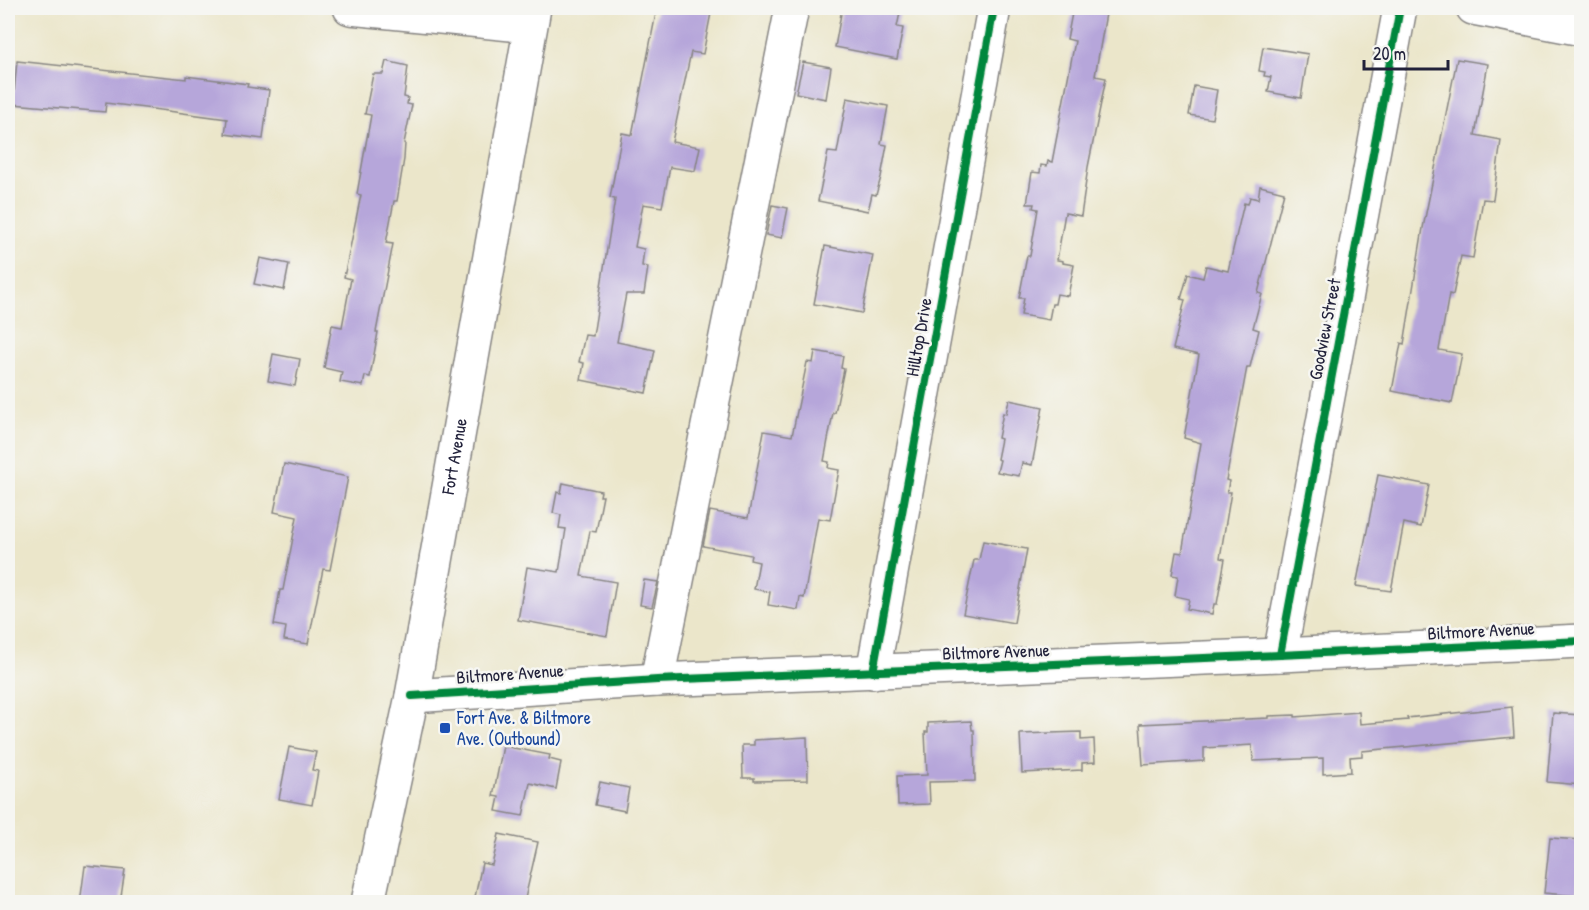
<svg xmlns="http://www.w3.org/2000/svg" width="1589" height="910" font-family="'Patrick Hand',sans-serif">
	<style>
		.building { fill: #b6a6da }
		.lines { fill: none; stroke-linecap: round; stroke-linejoin: round }
		.minor-casing { stroke: #868482; stroke-width: 36 }
		.major-casing { stroke: #868482; stroke-width: 36 }
		.minor { stroke: #fff; stroke-width: 33 }
		.major { stroke: #fff; stroke-width: 33 }
		.cycleway-casing { stroke: #f6f6f2; stroke-width: 11 }
		.cycleway { stroke: #00873e; stroke-width: 8 }
		.transit-dot { fill: #1a4fb4; stroke: #f6f6f2; stroke-width: 2 }
		.labels { text-anchor: middle; stroke-width: 5; stroke-linejoin: round; paint-order: stroke }
		.street-label { font-size: 18px; fill: #22223b; stroke: #f6f6f2 }
		.transit-label { font-size: 18px; fill: #164399; stroke: #f6f6f2; text-anchor: start }
	</style>
	<rect width="100%" height="100%" fill="#f6f6f2"/>
	<filter id="ink" filterUnits="userSpaceOnUse"><feTurbulence type="fractalNoise" baseFrequency=".0167" numOctaves="2"/><feDisplacementMap in="SourceGraphic" scale="12" xChannelSelector="R" yChannelSelector="G"/><feConvolveMatrix kernelMatrix="1 2 1 2 8 2 1 2 1" color-interpolation-filters="sRGB"/></filter>
	<filter id="wash" filterUnits="userSpaceOnUse"><feTurbulence type="fractalNoise" baseFrequency=".008" numOctaves="4" result="noise"/><feDisplacementMap in="SourceGraphic" scale="24" xChannelSelector="R" yChannelSelector="G"/><feGaussianBlur stdDeviation="1.35" result="paint"/><feColorMatrix in="noise" values="0 0 0 0 0 0 0 0 0 0 0 0 0 0 0 0 0 1.4 0 .05"/><feComposite in="paint" operator="in"/></filter>
	<g filter="url(#wash)">
		<rect width="100%" height="100%" fill="#ebe6ca"/>
		<g id="blocks">
			<!-- building -->
			<g class="building">
				<path d="M 657,8 L 712,8 L 703,54 L 691,52 L 672,142 L 700,147 L 695,171 L 670,167 L 662,207 L 643,204 L 635,247 L 644,249 L 642,266 L 648,267 L 644,294 L 626,294 L 617,342 L 655,350 L 646,393 L 581,380 L 584,363 L 579,362 L 585,335 L 593,336 L 615,199 L 610,198 L 622,133 L 632,135 Z"/>
				<path d="M 842,8 L 901,8 L 897,27 L 903,28 L 897,59 L 835,47 Z"/>
				<path d="M 1073,8 L 1107,8 L 1095,76 L 1106,78 L 1088,167 L 1081,216 L 1065,213 L 1057,260 L 1063,261 L 1063,263 L 1074,265 L 1068,296 L 1057,294 L 1055,304 L 1052,304 L 1049,320 L 1021,315 L 1024,298 L 1019,298 L 1027,256 L 1030,256 L 1038,209 L 1033,208 L 1034,204 L 1027,204 L 1032,172 L 1040,173 L 1041,165 L 1047,166 L 1048,161 L 1052,162 L 1075,41 L 1067,39 Z"/>
				<path d="M 1263,47 L 1308,54 L 1301,98 L 1268,92 L 1271,77 L 1264,76 L 1265,72 L 1259,71 Z"/>
				<path d="M 1457,59 L 1488,64 L 1475,135 L 1501,140 L 1493,200 L 1483,199 L 1473,258 L 1461,256 L 1453,295 L 1449,294 L 1439,350 L 1462,354 L 1452,403 L 1392,391 L 1401,343 L 1404,344 L 1423,228 Z"/>
				<path d="M 17,61 L 186,79 L 186,76 L 248,84 L 247,87 L 269,90 L 263,139 L 225,134 L 227,119 L 168,111 L 106,103 L 105,112 L 13,104 Z"/>
				<path d="M 386,61 L 408,66 L 404,97 L 408,98 L 407,104 L 412,105 L 404,143 L 405,143 L 404,159 L 397,201 L 394,201 L 386,243 L 393,244 L 376,332 L 378,332 L 370,377 L 365,376 L 363,386 L 340,382 L 342,372 L 324,368 L 332,325 L 342,327 L 351,279 L 344,277 L 361,195 L 357,194 L 371,115 L 365,114 L 373,74 L 383,74 Z"/>
				<path d="M 803,62 L 831,67 L 826,99 L 796,93 Z"/>
				<path d="M 1194,86 L 1217,90 L 1212,119 L 1189,115 Z"/>
				<path d="M 847,98 L 888,106 L 881,144 L 887,145 L 881,177 L 876,195 L 872,194 L 868,211 L 818,201 L 828,152 L 837,153 Z"/>
				<path d="M 1260,186 L 1284,192 L 1258,293 L 1262,294 L 1253,328 L 1259,330 L 1250,367 L 1247,367 L 1226,480 L 1229,481 L 1227,492 L 1231,492 L 1220,558 L 1225,559 L 1217,604 L 1214,604 L 1212,614 L 1187,609 L 1189,599 L 1175,596 L 1178,576 L 1172,575 L 1176,552 L 1182,553 L 1201,443 L 1184,438 L 1199,355 L 1173,349 L 1185,300 L 1181,299 L 1188,274 L 1203,278 L 1206,266 L 1228,271 L 1244,203 L 1248,204 L 1250,197 L 1258,199 Z"/>
				<path d="M 772,205 L 788,208 L 782,238 L 766,235 Z"/>
				<path d="M 825,246 L 873,255 L 862,313 L 814,304 Z"/>
				<path d="M 260,258 L 289,264 L 284,290 L 254,284 Z"/>
				<path d="M 815,351 L 843,356 L 841,368 L 844,369 L 835,413 L 833,413 L 824,461 L 829,462 L 828,468 L 839,470 L 830,520 L 818,518 L 804,598 L 800,597 L 798,610 L 768,605 L 770,592 L 754,589 L 759,562 L 750,560 L 751,555 L 703,546 L 710,511 L 748,518 L 764,431 L 792,436 L 807,362 L 813,363 Z"/>
				<path d="M 273,354 L 300,359 L 295,386 L 268,381 Z"/>
				<path d="M 1009,400 L 1043,407 L 1032,465 L 1022,463 L 1019,476 L 997,472 L 1000,460 L 997,459 L 1001,439 L 998,438 L 1003,413 L 1006,414 Z"/>
				<path d="M 284,464 L 348,477 L 330,570 L 323,569 L 308,644 L 284,640 L 286,627 L 274,625 L 280,590 L 283,590 L 297,517 L 274,512 Z"/>
				<path d="M 1378,475 L 1429,485 L 1421,527 L 1404,523 L 1391,591 L 1356,586 Z"/>
				<path d="M 563,483 L 601,491 L 600,496 L 603,496 L 596,532 L 590,531 L 581,576 L 616,582 L 607,636 L 518,620 L 527,567 L 559,572 L 566,529 L 559,528 L 561,515 L 553,513 L 557,492 L 561,493 Z"/>
				<path d="M 983,541 L 1027,549 L 1014,623 L 963,614 L 974,560 L 979,560 Z"/>
				<path d="M 644,580 L 658,582 L 652,607 L 640,605 Z"/>
				<path d="M 1512,707 L 1514,737 L 1362,751 L 1362,756 L 1350,757 L 1351,772 L 1323,774 L 1323,758 L 1253,761 L 1252,745 L 1204,748 L 1204,761 L 1143,765 L 1140,724 L 1269,718 L 1269,716 L 1295,715 L 1295,717 L 1359,712 L 1360,724 L 1408,720 L 1407,718 Z"/>
				<path d="M 1553,713 L 1581,715 L 1581,785 L 1547,782 Z"/>
				<path d="M 971,721 L 972,730 L 974,730 L 975,781 L 929,782 L 930,804 L 898,805 L 897,776 L 927,775 L 925,732 L 928,732 L 928,723 Z"/>
				<path d="M 1081,732 L 1081,740 L 1094,739 L 1095,762 L 1082,763 L 1082,770 L 1022,773 L 1020,734 Z"/>
				<path d="M 807,737 L 808,780 L 754,781 L 754,778 L 743,778 L 742,745 L 754,745 L 754,740 Z"/>
				<path d="M 503,746 L 550,755 L 549,759 L 561,762 L 556,789 L 530,783 L 523,816 L 496,811 L 499,797 L 493,796 Z"/>
				<path d="M 289,747 L 316,752 L 312,770 L 318,771 L 312,805 L 279,799 Z"/>
				<path d="M 600,782 L 629,788 L 625,811 L 595,805 Z"/>
				<path d="M 499,834 L 538,842 L 524,903 L 476,903 L 477,897 L 475,897 L 482,863 L 492,865 Z"/>
				<path d="M 1550,838 L 1581,840 L 1577,896 L 1544,893 Z"/>
				<path d="M 85,866 L 125,870 L 120,903 L 80,903 Z"/>
			</g>
		</g>
	</g>
	<g filter="url(#ink)">
		<use href="#blocks" fill-opacity="0" stroke="#868482" stroke-width="1.5"/>
		<g class="lines">
			<!-- minor casing -->
			<g class="minor-casing">
				<g id="minor">
					<path d="M 350,8 L 530,26"/>
					<path d="M 1473,8 L 1582,29"/>
					<path d="M 1280,655 L 1400,8"/>
					<path d="M 873,672 L 994,8"/>
					<path d="M 657,680 L 792,8"/>
					<path d="M 412,696 L 657,680 L 1280,655 L 1582,641"/>
				</g>
			</g>
			<!-- major casing -->
			<g class="major-casing">
				<g id="major">
					<path id="s1" d="M 368,902 L 412,696 L 534,8"/>
				</g>
			</g>
			<!-- minor -->
			<use href="#minor" class="minor"/>
			<!-- major -->
			<use href="#major" class="major"/>
			<!-- cycleway casing -->
			<g class="cycleway-casing">
				<g id="cycleway">
					<path d="M 1280,655 L 1400,8"/>
					<path d="M 873,672 L 994,8"/>
					<path d="M 412,696 L 657,680 L 1280,655 L 1582,641"/>
				</g>
			</g>
			<!-- cycleway -->
			<use href="#cycleway" class="cycleway"/>
		</g>
	</g>
	<!-- markers -->
	<rect class="transit-dot" x="439" y="722" width="12" height="12" rx="3"/>
	<g class="labels">
		<!-- street labels -->
		<g class="street-label">
			<text transform="translate(1325 329) rotate(-79)" y="6">Goodview Street</text>
			<text transform="translate(919 337) rotate(-80)" y="6">Hilltop Drive</text>
			<text dy="6" stroke="none"><textPath href="#s1" startOffset="454">Fort Avenue</textPath></text>
			<text transform="translate(1481 631) rotate(-3)" y="6">Biltmore Avenue</text>
			<text transform="translate(996 652) rotate(-2)" y="6">Biltmore Avenue</text>
			<text transform="translate(510 674) rotate(-4)" y="6">Biltmore Avenue</text>
		</g>
		<!-- transit labels -->
		<g class="transit-label">
			<text x="457" y="724">Fort Ave. &amp; Biltmore<tspan x="457" dy="21">Ave. (Outbound)</tspan></text>
		</g>
	</g>
	<!-- margin -->
	<rect width="1589" height="910" fill="none" stroke="#f6f6f2" stroke-width="30"/>
	<!-- scale -->
	<path d="M1364 60v9h84v-9" fill="none" stroke="#22223b" stroke-width="3"/>
	<text x="1373" y="60" font-size="18" fill="#22223b" stroke="#f6f6f2" stroke-width="4.5" paint-order="stroke">20 m</text>
</svg>
